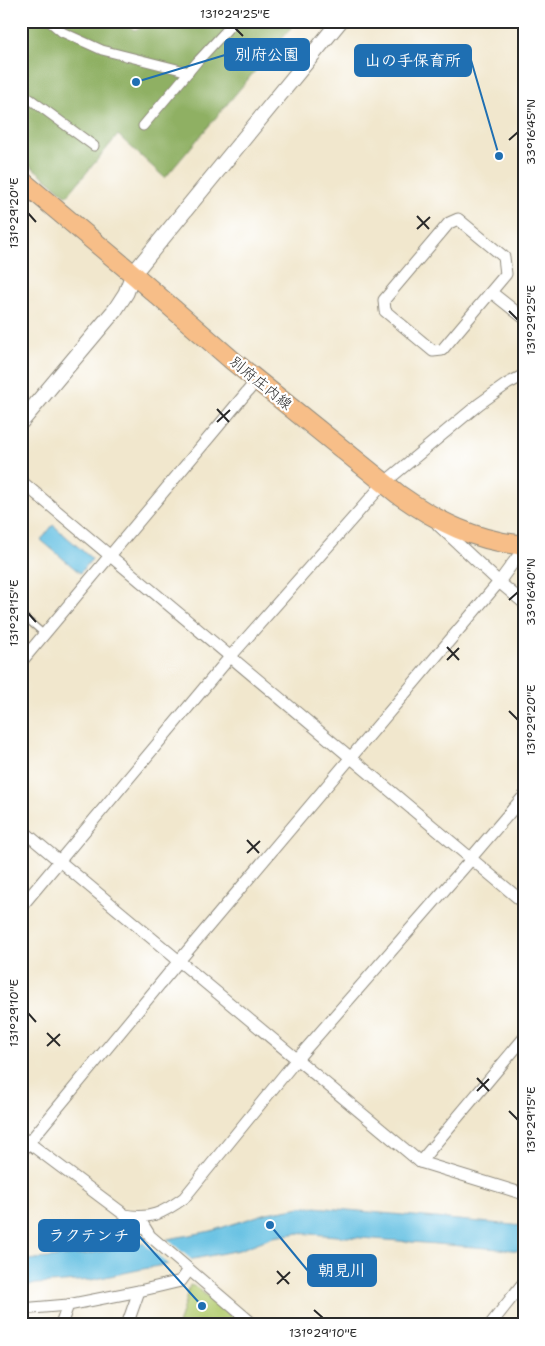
<svg xmlns="http://www.w3.org/2000/svg" width="545" height="1346" font-family="'Shantell Sans','Klee One',sans-serif">
	<style>
		.green { fill: #b4cc71; stroke: #707c4e }
		.forest { fill: #8fb063; stroke: #5d6e47 }
		.water { fill: #64c0e2; stroke: #487686 }
		.pier { fill: #f1e7cd }
		.lines { fill: none; stroke-linecap: round; stroke-linejoin: round }
		.service-casing { stroke: #8e897c; stroke-width: 8 }
		.pedestrian-casing { stroke: #8e897c; stroke-width: 11 }
		.minor-casing { stroke: #8e897c; stroke-width: 13 }
		.tertiary-casing { stroke: #8e897c; stroke-width: 17 }
		.primary-casing { stroke: #8e897c; stroke-width: 21 }
		.service { stroke: #fff; stroke-width: 5.5 }
		.pedestrian { stroke: #fff; stroke-width: 9 }
		.minor { stroke: #fff; stroke-width: 11 }
		.tertiary { stroke: #fff; stroke-width: 15 }
		.primary { stroke: #f7be88; stroke-width: 19 }
		.ticks { fill: none; stroke: #2b2b2b; stroke-width: 2 }
		.labels { text-anchor: middle; stroke-width: 4.5; stroke-linejoin: round; paint-order: stroke }
		.street-label { font-size: 15px; fill: #2b2b2b; stroke: #fff }
		.leader { fill: none; stroke: #1f6fb2; stroke-width: 2 }
		.callout-dot { fill: #1f6fb2; stroke: #fff; stroke-width: 2 }
		.callout { fill: #1f6fb2; stroke: #1f6fb2; stroke-width: 2 }
		.callout-label { font-size: 16px; text-anchor: middle; font-weight: bold; fill: #fff }
		.neatline { fill: none; stroke: #2b2b2b; stroke-width: 2 }
		.ticks-label { font-size: 12px; text-anchor: middle; fill: #2b2b2b }
	</style>
	<rect width="100%" height="100%" fill="#fff"/>
	<filter id="ink" filterUnits="userSpaceOnUse"><feTurbulence type="fractalNoise" baseFrequency=".02" numOctaves="2"/><feDisplacementMap in="SourceGraphic" scale="10" xChannelSelector="R" yChannelSelector="G"/><feConvolveMatrix kernelMatrix="1 2 1 2 8 2 1 2 1" color-interpolation-filters="sRGB"/></filter>
	<filter id="wash" filterUnits="userSpaceOnUse"><feTurbulence type="fractalNoise" baseFrequency=".0096" numOctaves="4" result="noise"/><feDisplacementMap in="SourceGraphic" scale="20" xChannelSelector="R" yChannelSelector="G"/><feGaussianBlur stdDeviation="1.12" result="paint"/><feColorMatrix in="noise" values="0 0 0 0 0 0 0 0 0 0 0 0 0 0 0 0 0 1.4 0 .05"/><feComposite in="paint" operator="in"/></filter>
	<g filter="url(#wash)">
		<rect width="100%" height="100%" fill="#f1e7cd"/>
		<!-- green -->
		<path class="green" d="M 190,1285 L 196,1287 L 242,1325 L 178,1325 Z"/>
		<!-- forest -->
		<path class="forest" d="M 21,21 L 124,21 L 134,30 L 164,21 L 297,21 L 165,178 L 118,135 L 67,196 L 21,158 Z"/>
		<!-- water -->
		<g class="water">
			<path d="M 53,525 L 92,559 L 80,573 L 41,540 Z"/>
			<path d="M 301,1207 L 315,1207 L 524,1226 L 524,1251 L 299,1233 L 273,1237 L 239,1250 L 138,1270 L 91,1280 L 36,1284 L 21,1288 L 21,1262 L 28,1260 L 87,1254 L 211,1231 L 267,1213 Z"/>
		</g>
		<!-- pier -->
		<path class="pier" d="M 165,1237 L 194,1262 L 170,1266 L 141,1241 Z"/>
	</g>
	<g filter="url(#ink)">
		<g class="lines">
			<!-- service casing -->
			<g class="service-casing">
				<path id="service" d="M 21,614 L 44,634"/>
			</g>
			<!-- pedestrian casing -->
			<g class="pedestrian-casing">
				<g id="pedestrian">
					<path d="M 49,21 L 62,32 L 102,50 L 189,72"/>
					<path d="M 21,94 L 30,99 L 94,146"/>
					<path d="M 143,126 L 197,62 L 235,21"/>
				</g>
			</g>
			<!-- minor casing -->
			<g class="minor-casing">
				<g id="minor">
					<path d="M 458,219 L 504,257 L 506,274 L 442,350 L 433,351 L 385,311 L 384,300 L 449,223 Z"/>
					<path d="M 491,292 L 524,318"/>
					<path d="M 21,481 L 524,903"/>
					<path d="M 438,525 L 499,582 L 524,603"/>
					<path d="M 21,662 L 252,386"/>
					<path d="M 21,829 L 420,1162 L 524,1194"/>
					<path d="M 21,907 L 230,657 L 384,483 L 479,404 L 507,384 L 524,375"/>
					<path d="M 21,1137 L 125,1215 C 150,1220 163,1213 184,1198 L 297,1059 L 468,863 L 471,858 L 524,796"/>
					<path d="M 21,1152 L 179,961 L 499,582 L 524,548"/>
					<path d="M 420,1162 L 524,1038"/>
					<path d="M 139,1218 L 150,1236 L 254,1325"/>
					<path d="M 21,1309 L 68,1305 L 139,1291 L 181,1281 L 189,1270"/>
					<path d="M 61,1325 L 68,1305"/>
					<path d="M 127,1325 L 139,1291"/>
					<path d="M 490,1325 L 524,1282"/>
				</g>
			</g>
			<!-- tertiary casing -->
			<g class="tertiary-casing">
				<path id="tertiary" d="M 21,422 L 115,310 L 126,293 L 133,274 L 340,21"/>
			</g>
			<!-- primary casing -->
			<g class="primary-casing">
				<path id="primary" d="M 21,180 L 133,274 L 233,361 L 398,494 C 436,521 477,542 524,545"/>
			</g>
			<!-- service -->
			<use href="#service" class="service"/>
			<!-- pedestrian -->
			<use href="#pedestrian" class="pedestrian"/>
			<!-- minor -->
			<use href="#minor" class="minor"/>
			<!-- tertiary -->
			<use href="#tertiary" class="tertiary"/>
			<!-- primary -->
			<use href="#primary" class="primary"/>
		</g>
	</g>
	<!-- ticks -->
	<path class="ticks" d="M 235,28 L 243,36M 509,140 L 518,132M 28,213 L 36,222M 417,216 L 429,229M 417,229 L 430,217M 509,311 L 518,320M 217,409 L 229,422M 217,422 L 230,410M 509,600 L 518,592M 28,613 L 36,622M 447,647 L 459,660M 447,660 L 459,648M 509,711 L 518,720M 247,840 L 259,853M 247,853 L 260,841M 28,1013 L 36,1022M 47,1033 L 60,1046M 47,1046 L 60,1034M 477,1078 L 489,1091M 477,1091 L 489,1079M 509,1111 L 518,1120M 277,1271 L 289,1284M 277,1284 L 290,1272M 314,1310 L 323,1318"/>
	<g class="labels">
		<!-- street labels -->
		<g class="street-label">
			<text transform="translate(261 383) rotate(39)" y="5">別府庄内線</text>
		</g>
	</g>
	<!-- callouts -->
	<path class="leader" d="M136 82L225 55M499 156L471 60M202 1306L139 1236M270 1225L308 1271"/>
	<g class="callout-dot">
		<circle cx="136" cy="82" r="5"/>
		<circle cx="499" cy="156" r="5"/>
		<circle cx="202" cy="1306" r="5"/>
		<circle cx="270" cy="1225" r="5"/>
	</g>
	<g class="callout">
		<rect x="225" y="39" width="84" height="31" rx="5"/>
		<rect x="355" y="45" width="116" height="31" rx="5"/>
		<rect x="39" y="1220" width="100" height="31" rx="5"/>
		<rect x="308" y="1255" width="68" height="31" rx="5"/>
	</g>
	<g class="callout-label">
		<text x="267" y="60">別府公園</text>
		<text x="413" y="66">山の手保育所</text>
		<text x="89" y="1241">ラクテンチ</text>
		<text x="342" y="1276">朝見川</text>
	</g>
	<!-- margin -->
	<rect width="545" height="1346" fill="none" stroke="#fff" stroke-width="55"/>
	<rect x="28" y="28" width="490" height="1290" class="neatline"/>
	<g class="ticks-label">
		<text x="235" y="18">131°29'25"E</text>
		<text transform="translate(531 132) rotate(-90)" y="4">33°16'45"N</text>
		<text transform="translate(14 213) rotate(-90)" y="4">131°29'20"E</text>
		<text transform="translate(531 320) rotate(-90)" y="4">131°29'25"E</text>
		<text transform="translate(531 592) rotate(-90)" y="4">33°16'40"N</text>
		<text transform="translate(14 613) rotate(-90)" y="4">131°29'15"E</text>
		<text transform="translate(531 720) rotate(-90)" y="4">131°29'20"E</text>
		<text transform="translate(14 1013) rotate(-90)" y="4">131°29'10"E</text>
		<text transform="translate(531 1120) rotate(-90)" y="4">131°29'15"E</text>
		<text x="323" y="1337">131°29'10"E</text>
	</g>
</svg>
